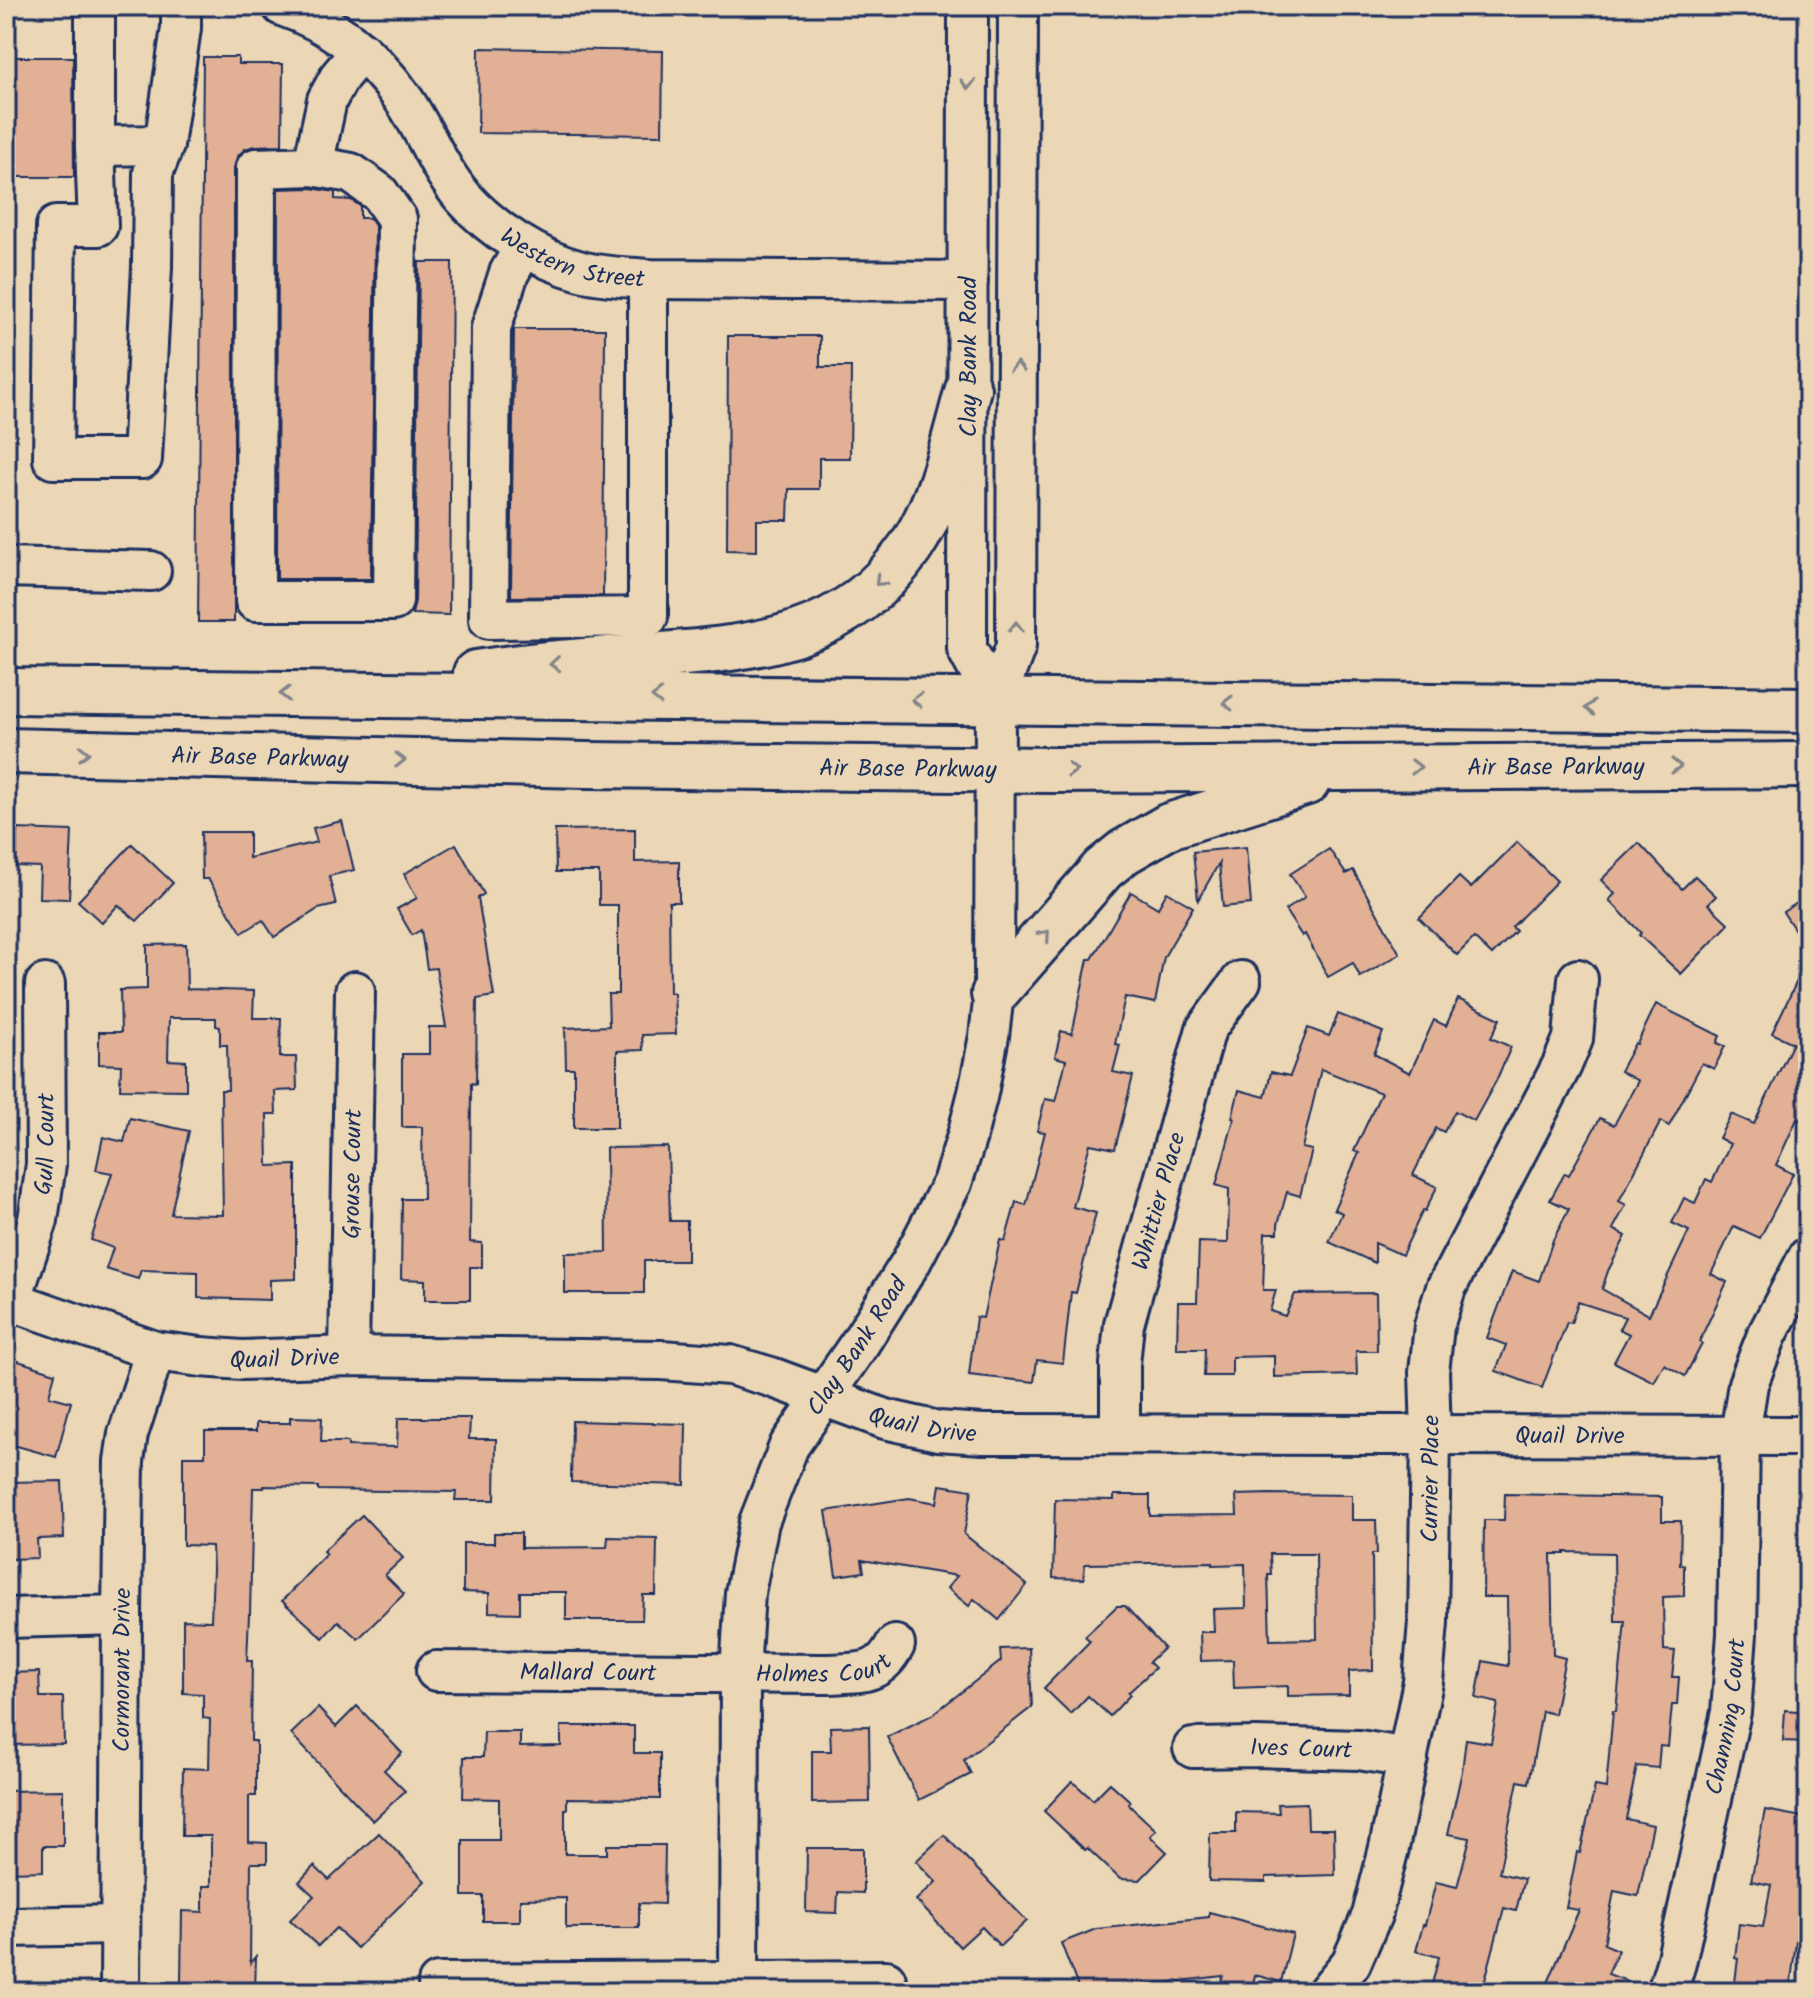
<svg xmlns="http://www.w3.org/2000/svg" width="1814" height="1998" font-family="Kalam,sans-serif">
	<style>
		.building { fill: #e2b094; stroke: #1b2f5e; stroke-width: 2; fill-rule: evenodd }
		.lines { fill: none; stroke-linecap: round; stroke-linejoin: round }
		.minor-casing { stroke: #1b2f5e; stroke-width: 44 }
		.major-casing { stroke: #1b2f5e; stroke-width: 50 }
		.minor { stroke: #ebd7b5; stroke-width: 38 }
		.major { stroke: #ebd7b5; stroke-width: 44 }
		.oneway { stroke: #83838a }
		.labels { text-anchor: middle; stroke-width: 6; stroke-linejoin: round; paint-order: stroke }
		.street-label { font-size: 24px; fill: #1b2f5e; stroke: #ebd7b5 }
	</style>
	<rect width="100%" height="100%" fill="#ebd7b5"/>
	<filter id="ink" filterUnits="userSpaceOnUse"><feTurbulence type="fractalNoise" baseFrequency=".0125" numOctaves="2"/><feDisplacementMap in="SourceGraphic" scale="16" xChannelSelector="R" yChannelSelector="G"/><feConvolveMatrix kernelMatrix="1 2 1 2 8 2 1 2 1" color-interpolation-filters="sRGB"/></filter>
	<g filter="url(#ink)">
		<!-- building -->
		<g class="building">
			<path d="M 479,48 L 663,51 L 662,135 L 478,133 Z"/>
			<path d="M 6,57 L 73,57 L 74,177 L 6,177 Z"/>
			<path d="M 203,57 L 238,57 L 238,64 L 283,64 L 282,145 L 255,146 L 245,149 L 237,157 L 234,168 L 234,622 L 198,622 Z"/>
			<path d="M 311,188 L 335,192 L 335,199 L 351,200 L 360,206 L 360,218 L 370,218 L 375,226 L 371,579 L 277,579 L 278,189 Z"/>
			<path d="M 419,262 L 452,262 L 449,615 L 412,614 L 415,601 Z"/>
			<path d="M 514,329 L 605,329 L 603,596 L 511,597 Z"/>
			<path d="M 728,336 L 820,336 L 820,367 L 851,367 L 850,458 L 819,458 L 819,489 L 789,489 L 788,520 L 757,520 L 757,551 L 727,550 Z"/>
			<path d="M 342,821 L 354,870 L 329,876 L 336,905 L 318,909 L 274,937 L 263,920 L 242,933 L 208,879 L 202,879 L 201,832 L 249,832 L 249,858 L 317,842 L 313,828 Z"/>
			<path d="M 17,829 L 72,831 L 69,899 L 39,898 L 40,867 L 16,866 Z"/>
			<path d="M 635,829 L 635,862 L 679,861 L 679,902 L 669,902 L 670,993 L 674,993 L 676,1034 L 642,1035 L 643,1050 L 617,1051 L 617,1128 L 574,1128 L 574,1068 L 566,1068 L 565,1028 L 609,1026 L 608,994 L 618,994 L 618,905 L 599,905 L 599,872 L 556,872 L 555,830 Z"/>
			<path d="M 1517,842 L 1557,881 L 1512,927 L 1516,931 L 1492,955 L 1474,938 L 1457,955 L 1419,918 L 1459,877 L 1471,888 Z"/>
			<path d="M 1639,843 L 1682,889 L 1695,876 L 1716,896 L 1708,904 L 1729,924 L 1681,974 L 1639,935 L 1641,933 L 1609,900 L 1615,894 L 1601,880 Z"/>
			<path d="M 132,844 L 173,883 L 137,921 L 118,905 L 102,923 L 78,901 Z"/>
			<path d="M 456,844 L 484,894 L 478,898 L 494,996 L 477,999 L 476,1084 L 471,1083 L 470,1242 L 482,1243 L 482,1267 L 470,1267 L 470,1300 L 425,1300 L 425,1280 L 401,1279 L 402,1199 L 423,1199 L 422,1127 L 402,1127 L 402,1054 L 429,1054 L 429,1027 L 446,1027 L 436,968 L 427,969 L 421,930 L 412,935 L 397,909 L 417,898 L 404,874 Z"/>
			<path d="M 1246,847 L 1251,904 L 1223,907 L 1219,863 L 1198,900 L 1193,852 Z"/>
			<path d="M 1329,849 L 1346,874 L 1353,870 L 1400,954 L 1360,977 L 1353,963 L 1328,977 L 1305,934 L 1302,936 L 1285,910 L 1305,897 L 1290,874 Z"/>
			<path d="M 1131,892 L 1158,908 L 1167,892 L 1193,907 L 1164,957 L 1155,1003 L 1125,997 L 1115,1044 L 1120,1045 L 1113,1072 L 1133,1076 L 1115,1149 L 1090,1144 L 1073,1207 L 1096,1213 L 1076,1293 L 1071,1292 L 1063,1363 L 1037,1360 L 1034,1382 L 969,1375 L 976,1317 L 983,1318 L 1000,1240 L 1005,1241 L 1016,1202 L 1026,1205 L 1045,1132 L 1037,1131 L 1045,1099 L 1056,1101 L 1066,1060 L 1055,1057 L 1061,1031 L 1072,1034 L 1088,959 L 1092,959 Z"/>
			<path d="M 1808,896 L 1808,950 L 1783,912 Z"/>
			<path d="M 186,944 L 187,989 L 254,991 L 253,1018 L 281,1018 L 280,1057 L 296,1057 L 297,1090 L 275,1091 L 276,1114 L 267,1114 L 268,1166 L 296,1165 L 296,1279 L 270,1280 L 270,1300 L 198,1298 L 198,1272 L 141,1270 L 138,1279 L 106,1269 L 113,1248 L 91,1240 L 112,1173 L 96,1170 L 103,1137 L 124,1142 L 130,1118 L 189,1131 L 171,1214 L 223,1215 L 221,1090 L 228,1090 L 227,1045 L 220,1045 L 220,1027 L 216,1026 L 216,1018 L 169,1018 L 168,1060 L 186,1061 L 186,1090 L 120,1089 L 121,1065 L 99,1064 L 99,1032 L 121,1032 L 120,990 L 147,989 L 147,945 Z"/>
			<path d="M 1808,958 L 1808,1124 L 1797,1119 L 1776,1165 L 1793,1174 L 1760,1238 L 1734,1226 L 1711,1274 L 1727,1282 L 1699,1342 L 1702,1344 L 1685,1376 L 1664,1364 L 1654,1382 L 1614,1362 L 1629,1334 L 1619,1329 L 1625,1317 L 1578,1302 L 1571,1323 L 1567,1322 L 1542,1388 L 1496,1371 L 1506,1345 L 1487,1338 L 1512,1271 L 1539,1281 L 1553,1240 L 1569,1209 L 1550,1200 L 1565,1173 L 1569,1175 L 1600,1118 L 1614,1125 L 1638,1081 L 1620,1071 L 1635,1043 L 1637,1044 L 1656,1004 L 1720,1036 L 1717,1043 L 1725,1046 L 1714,1069 L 1702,1063 L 1669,1126 L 1661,1121 L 1619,1201 L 1626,1205 L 1613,1229 L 1626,1236 L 1608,1271 L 1602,1289 L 1649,1315 L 1689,1231 L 1672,1223 L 1684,1198 L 1695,1203 L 1706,1179 L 1712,1182 L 1730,1144 L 1719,1138 L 1731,1114 L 1754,1124 L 1793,1043 L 1772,1033 Z"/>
			<path d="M 1458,999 L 1500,1019 L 1491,1038 L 1511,1047 L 1496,1081 L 1474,1121 L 1455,1111 L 1444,1132 L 1436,1128 L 1413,1175 L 1437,1187 L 1425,1211 L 1423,1210 L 1402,1255 L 1375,1243 L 1375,1263 L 1329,1242 L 1342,1213 L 1334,1209 L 1359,1153 L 1354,1151 L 1381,1093 L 1321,1069 L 1302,1148 L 1312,1150 L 1300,1196 L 1287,1192 L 1278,1224 L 1278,1233 L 1265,1233 L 1263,1290 L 1276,1290 L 1270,1311 L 1285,1316 L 1295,1294 L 1376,1293 L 1377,1351 L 1356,1351 L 1357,1375 L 1274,1377 L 1274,1356 L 1232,1357 L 1232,1376 L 1204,1376 L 1205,1349 L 1177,1349 L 1178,1302 L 1197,1302 L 1199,1242 L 1228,1243 L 1229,1189 L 1216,1185 L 1234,1119 L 1232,1118 L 1239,1090 L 1265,1097 L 1271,1072 L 1290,1076 L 1308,1028 L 1329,1036 L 1338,1014 L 1383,1032 L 1374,1054 L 1410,1073 L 1434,1020 L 1446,1026 Z"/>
			<path d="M 668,1147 L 670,1221 L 687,1221 L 687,1261 L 644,1261 L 644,1293 L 565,1293 L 565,1253 L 607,1252 L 606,1148 Z"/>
			<path d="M 6,1357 L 55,1373 L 49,1396 L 71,1402 L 56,1457 L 6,1443 Z"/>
			<path d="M 290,1417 L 322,1418 L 321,1442 L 348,1442 L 348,1446 L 397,1447 L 398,1418 L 470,1418 L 469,1439 L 496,1439 L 495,1500 L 455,1500 L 456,1492 L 318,1490 L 318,1487 L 264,1486 L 264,1488 L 253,1488 L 250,1614 L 249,1614 L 247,1661 L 252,1661 L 251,1741 L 256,1741 L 256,1796 L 249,1796 L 249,1842 L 267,1843 L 267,1863 L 251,1863 L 250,1963 L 256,1956 L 255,1992 L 210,1992 L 211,1983 L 181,1983 L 182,1911 L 203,1912 L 203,1886 L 211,1886 L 211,1836 L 182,1836 L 183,1768 L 209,1769 L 210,1719 L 203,1718 L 203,1694 L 183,1693 L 183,1620 L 211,1621 L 213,1569 L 212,1546 L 183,1545 L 183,1456 L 205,1456 L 205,1431 L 256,1431 L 256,1423 L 290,1423 Z"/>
			<path d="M 572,1421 L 686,1424 L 685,1485 L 571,1482 Z"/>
			<path d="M 62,1481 L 64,1538 L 37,1539 L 38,1558 L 8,1559 L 6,1482 Z"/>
			<path d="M 940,1485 L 972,1490 L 964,1534 L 1027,1585 L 999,1620 L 974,1599 L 969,1606 L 947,1588 L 957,1576 L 862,1560 L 864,1572 L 836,1576 L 826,1511 L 909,1498 L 937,1503 Z"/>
			<path d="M 1269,1494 L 1352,1495 L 1352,1520 L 1376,1520 L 1377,1554 L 1372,1554 L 1373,1670 L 1349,1671 L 1349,1695 L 1288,1696 L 1288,1686 L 1234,1688 L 1233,1660 L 1201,1661 L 1200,1632 L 1214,1632 L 1213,1609 L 1246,1608 L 1245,1564 L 1213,1565 L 1213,1562 L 1085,1564 L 1084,1579 L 1053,1578 L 1055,1499 L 1114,1500 L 1114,1495 L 1150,1495 L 1150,1516 L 1237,1515 L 1236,1495 ZM 1270,1554 L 1316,1554 L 1317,1639 L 1270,1640 L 1268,1575 L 1271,1575 Z"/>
			<path d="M 1505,1494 L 1662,1497 L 1662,1521 L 1681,1521 L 1680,1565 L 1684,1565 L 1684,1596 L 1663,1597 L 1664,1650 L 1675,1651 L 1672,1677 L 1679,1677 L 1677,1705 L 1672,1705 L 1668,1747 L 1660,1746 L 1658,1768 L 1637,1766 L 1626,1819 L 1653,1825 L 1638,1896 L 1614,1891 L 1604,1944 L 1618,1950 L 1608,1974 L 1646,1988 L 1646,1992 L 1544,1992 L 1579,1910 L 1566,1908 L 1577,1852 L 1580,1853 L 1595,1786 L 1606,1788 L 1613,1711 L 1616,1711 L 1625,1621 L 1615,1621 L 1614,1553 L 1565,1552 L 1565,1554 L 1551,1554 L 1553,1655 L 1565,1658 L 1554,1714 L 1542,1711 L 1529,1783 L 1518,1781 L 1499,1873 L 1524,1879 L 1516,1911 L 1504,1908 L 1482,1992 L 1463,1992 L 1432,1984 L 1439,1957 L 1416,1951 L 1423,1925 L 1425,1925 L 1436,1882 L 1457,1887 L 1470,1838 L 1448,1834 L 1462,1771 L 1466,1739 L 1491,1743 L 1498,1703 L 1476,1698 L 1483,1661 L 1508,1666 L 1507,1597 L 1483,1597 L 1484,1520 L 1504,1520 Z"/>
			<path d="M 362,1515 L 403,1558 L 385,1575 L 404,1594 L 358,1639 L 338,1621 L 323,1638 L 282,1601 L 326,1554 L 323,1551 Z"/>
			<path d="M 494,1533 L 521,1533 L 521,1548 L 607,1547 L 608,1537 L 657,1538 L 656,1595 L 643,1595 L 642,1620 L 566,1620 L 566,1592 L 520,1592 L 520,1613 L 489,1612 L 489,1593 L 463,1592 L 463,1543 L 494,1543 Z"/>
			<path d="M 1117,1606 L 1125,1606 L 1164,1648 L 1149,1662 L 1155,1668 L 1128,1693 L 1130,1695 L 1110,1716 L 1088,1696 L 1071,1714 L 1044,1688 L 1090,1641 L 1085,1636 Z"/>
			<path d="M 1029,1648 L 1032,1707 L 964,1760 L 971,1774 L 919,1800 L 887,1737 L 932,1715 L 1001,1661 L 1000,1649 Z"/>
			<path d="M 39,1672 L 40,1697 L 63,1697 L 64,1744 L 7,1745 L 6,1673 Z"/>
			<path d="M 357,1706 L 402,1753 L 384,1770 L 405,1791 L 373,1821 L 291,1734 L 318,1708 L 336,1727 Z"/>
			<path d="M 1785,1710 L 1808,1712 L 1808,1742 L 1783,1741 Z"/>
			<path d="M 561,1726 L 634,1726 L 634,1753 L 660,1753 L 660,1799 L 567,1798 L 567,1809 L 565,1809 L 565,1854 L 607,1854 L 607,1845 L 665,1845 L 664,1904 L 639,1903 L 639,1928 L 566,1928 L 566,1898 L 520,1899 L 520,1921 L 483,1921 L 483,1896 L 463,1896 L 463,1840 L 499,1840 L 499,1799 L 463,1798 L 464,1757 L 483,1757 L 484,1732 L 520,1732 L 520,1747 L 561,1746 Z"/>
			<path d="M 869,1726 L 870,1802 L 812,1803 L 812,1751 L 831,1751 L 830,1727 Z"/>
			<path d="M 1072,1781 L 1093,1800 L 1110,1783 L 1130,1801 L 1128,1804 L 1156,1830 L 1150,1836 L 1167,1852 L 1140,1880 L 1120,1879 L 1087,1848 L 1085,1850 L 1044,1811 Z"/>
			<path d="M 63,1790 L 63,1846 L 43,1846 L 43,1871 L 6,1872 L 6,1791 Z"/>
			<path d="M 1307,1803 L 1308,1829 L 1334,1829 L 1335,1875 L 1266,1877 L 1266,1882 L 1209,1881 L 1210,1833 L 1236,1833 L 1236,1812 L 1279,1813 L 1278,1804 Z"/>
			<path d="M 1765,1810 L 1808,1818 L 1808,1920 L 1799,1918 L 1790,1989 L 1735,1982 L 1738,1959 L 1735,1958 L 1739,1924 L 1763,1927 L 1771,1885 L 1751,1881 Z"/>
			<path d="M 379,1833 L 425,1881 L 357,1948 L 336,1928 L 318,1946 L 290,1920 L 314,1896 L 299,1882 L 314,1866 L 329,1880 Z"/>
			<path d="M 944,1835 L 1027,1921 L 1000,1946 L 982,1927 L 960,1947 L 916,1900 L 936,1882 L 916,1861 Z"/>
			<path d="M 807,1848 L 863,1848 L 863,1893 L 838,1892 L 837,1913 L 806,1912 Z"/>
			<path d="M 1209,1912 L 1293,1934 L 1281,1982 L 1255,1975 L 1251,1992 L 1242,1992 L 1220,1986 L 1223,1976 L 1138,1986 L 1141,1992 L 1080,1992 L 1061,1943 L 1096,1929 L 1209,1917 Z"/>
		</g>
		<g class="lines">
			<!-- minor casing -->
			<g class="minor-casing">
				<g id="minor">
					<path d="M 95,6 L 95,146 L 164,145 L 181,28 L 181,6"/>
					<path id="s1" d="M 282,6 C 331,23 373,55 402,97 C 425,129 437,167 463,197 C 492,230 539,260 581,271 C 603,277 626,277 648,279 L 968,281"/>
					<path d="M 968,6 L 967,649 L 995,701"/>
					<path d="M 95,146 L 98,226 L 56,226 L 53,459 L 142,459 L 152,267 L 153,173 L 164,145"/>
					<path d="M 313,166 L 351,173 L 379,193 L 397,219 L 393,601 L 255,601 L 256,168 Z"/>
					<path d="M 313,166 L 327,100 L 340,76 L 361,51"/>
					<path d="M 524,247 L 509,273 L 491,328 L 489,619 L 648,617 L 648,279"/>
					<path d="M 6,567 L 151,571"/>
					<path id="s2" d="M 6,1299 L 155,1351 L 201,1357 L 242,1360 L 349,1356 L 661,1360 L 730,1365 L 771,1377 L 885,1419 L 938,1431 L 983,1434 L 1808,1436"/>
					<path id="s3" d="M 11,1301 L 38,1220 L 46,1164 L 45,984"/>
					<path id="s4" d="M 349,1356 L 355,991"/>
					<path id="s5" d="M 1120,1434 L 1120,1364 L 1124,1324 L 1206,1029 L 1241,981"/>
					<path d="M 6,1618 L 122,1615"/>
					<path id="s6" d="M 436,1671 L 826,1674 C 858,1672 879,1677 895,1645"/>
					<path id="s7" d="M 1193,1748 L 1257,1747 L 1359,1750 L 1408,1758"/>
					<path d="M 6,1927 L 120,1925"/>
					<path d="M 438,1983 L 886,1980"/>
					<path id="s8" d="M 120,1992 L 122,1615 L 124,1461 L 128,1434 L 155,1351"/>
					<path id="s9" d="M 739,1992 L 740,1672 L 745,1593 L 759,1522 L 789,1446 L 860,1343 L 911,1262 L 952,1183 L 967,1136 L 978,1093 L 989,1036 L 994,994 L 995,701 L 1016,646 L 1018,6"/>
					<path id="s10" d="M 1327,1992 L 1351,1963 L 1372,1915 L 1389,1848 L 1423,1682 L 1428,1622 L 1431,1435 L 1429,1372 L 1434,1326 L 1446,1288 L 1562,1065 L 1573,1039 L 1578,979"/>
					<path id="s11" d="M 1667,1992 L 1676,1963 L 1731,1712 L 1737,1634 L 1740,1435 L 1748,1384 L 1767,1335 L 1808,1257"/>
				</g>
			</g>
			<!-- major casing -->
			<g class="major-casing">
				<g id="major">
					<path d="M 476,673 C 534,664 593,660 651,656 C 755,647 844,642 910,548 C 942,501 953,442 968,389"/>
					<path d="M 6,691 L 1808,710"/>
					<path id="s12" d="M 6,751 L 586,765 L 1052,770 L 1808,765"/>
					<path d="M 994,994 L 1103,869 L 1124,852 L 1169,826 L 1307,782"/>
				</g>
			</g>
			<!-- minor -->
			<use href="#minor" class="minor"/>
			<!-- major -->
			<use href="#major" class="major"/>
		</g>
		<!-- one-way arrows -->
		<defs><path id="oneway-chevron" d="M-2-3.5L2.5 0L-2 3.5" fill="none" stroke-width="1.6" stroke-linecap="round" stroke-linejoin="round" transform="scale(2)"/></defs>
		<g class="oneway">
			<use href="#oneway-chevron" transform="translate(968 84) rotate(90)"/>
			<use href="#oneway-chevron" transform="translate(1017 367) rotate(-90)"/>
			<use href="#oneway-chevron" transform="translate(880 581) rotate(135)"/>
			<use href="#oneway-chevron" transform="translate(1016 627) rotate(-90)"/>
			<use href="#oneway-chevron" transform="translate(555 664) rotate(175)"/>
			<use href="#oneway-chevron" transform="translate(285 694) rotate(-179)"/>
			<use href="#oneway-chevron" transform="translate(657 697) rotate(-179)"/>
			<use href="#oneway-chevron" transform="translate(917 700) rotate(-179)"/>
			<use href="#oneway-chevron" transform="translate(1228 703) rotate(-179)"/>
			<use href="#oneway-chevron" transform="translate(1590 708) rotate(-179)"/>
			<use href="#oneway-chevron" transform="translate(84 753) rotate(1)"/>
			<use href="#oneway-chevron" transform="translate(400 760) rotate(1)"/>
			<use href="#oneway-chevron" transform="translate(1676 766)"/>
			<use href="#oneway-chevron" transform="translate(1416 767)"/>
			<use href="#oneway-chevron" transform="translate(1072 770)"/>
			<use href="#oneway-chevron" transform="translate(1045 935) rotate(-49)"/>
		</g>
	</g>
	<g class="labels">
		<!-- street labels -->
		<g class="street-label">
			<text dy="8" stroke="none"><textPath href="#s1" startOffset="400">Western Street</textPath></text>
			<text transform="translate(968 357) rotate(-90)" y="8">Clay Bank Road</text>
			<text dy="8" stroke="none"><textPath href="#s12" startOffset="254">Air Base Parkway</textPath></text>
			<text dy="8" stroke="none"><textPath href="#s12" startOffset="1550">Air Base Parkway</textPath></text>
			<text dy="8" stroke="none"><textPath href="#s12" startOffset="902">Air Base Parkway</textPath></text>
			<text dy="8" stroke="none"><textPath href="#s3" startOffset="162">Gull Court</textPath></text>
			<text dy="8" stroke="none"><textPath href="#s4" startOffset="182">Grouse Court</textPath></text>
			<text dy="8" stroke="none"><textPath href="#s5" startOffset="238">Whittier Place</textPath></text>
			<text dy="8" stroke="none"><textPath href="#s9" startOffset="674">Clay Bank Road</textPath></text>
			<text dy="8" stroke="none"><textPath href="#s2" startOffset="288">Quail Drive</textPath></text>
			<text dy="8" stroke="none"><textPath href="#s2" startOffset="936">Quail Drive</textPath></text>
			<text dy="8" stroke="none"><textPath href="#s2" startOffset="1584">Quail Drive</textPath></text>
			<text dy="8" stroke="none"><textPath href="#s10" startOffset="532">Currier Place</textPath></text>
			<text dy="8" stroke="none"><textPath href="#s6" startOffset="388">Holmes Court</textPath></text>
			<text dy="8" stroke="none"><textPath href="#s8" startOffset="322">Cormorant Drive</textPath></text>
			<text dy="8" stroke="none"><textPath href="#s6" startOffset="152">Mallard Court</textPath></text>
			<text dy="8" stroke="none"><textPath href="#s11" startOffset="282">Channing Court</textPath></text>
			<text dy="8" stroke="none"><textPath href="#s7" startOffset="108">Ives Court</textPath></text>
		</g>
	</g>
	<!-- margin -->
	<rect width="1814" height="1998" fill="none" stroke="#ebd7b5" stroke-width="32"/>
	<rect x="16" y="16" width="1782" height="1966" fill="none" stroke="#1b2f5e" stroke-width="3" filter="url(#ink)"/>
</svg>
